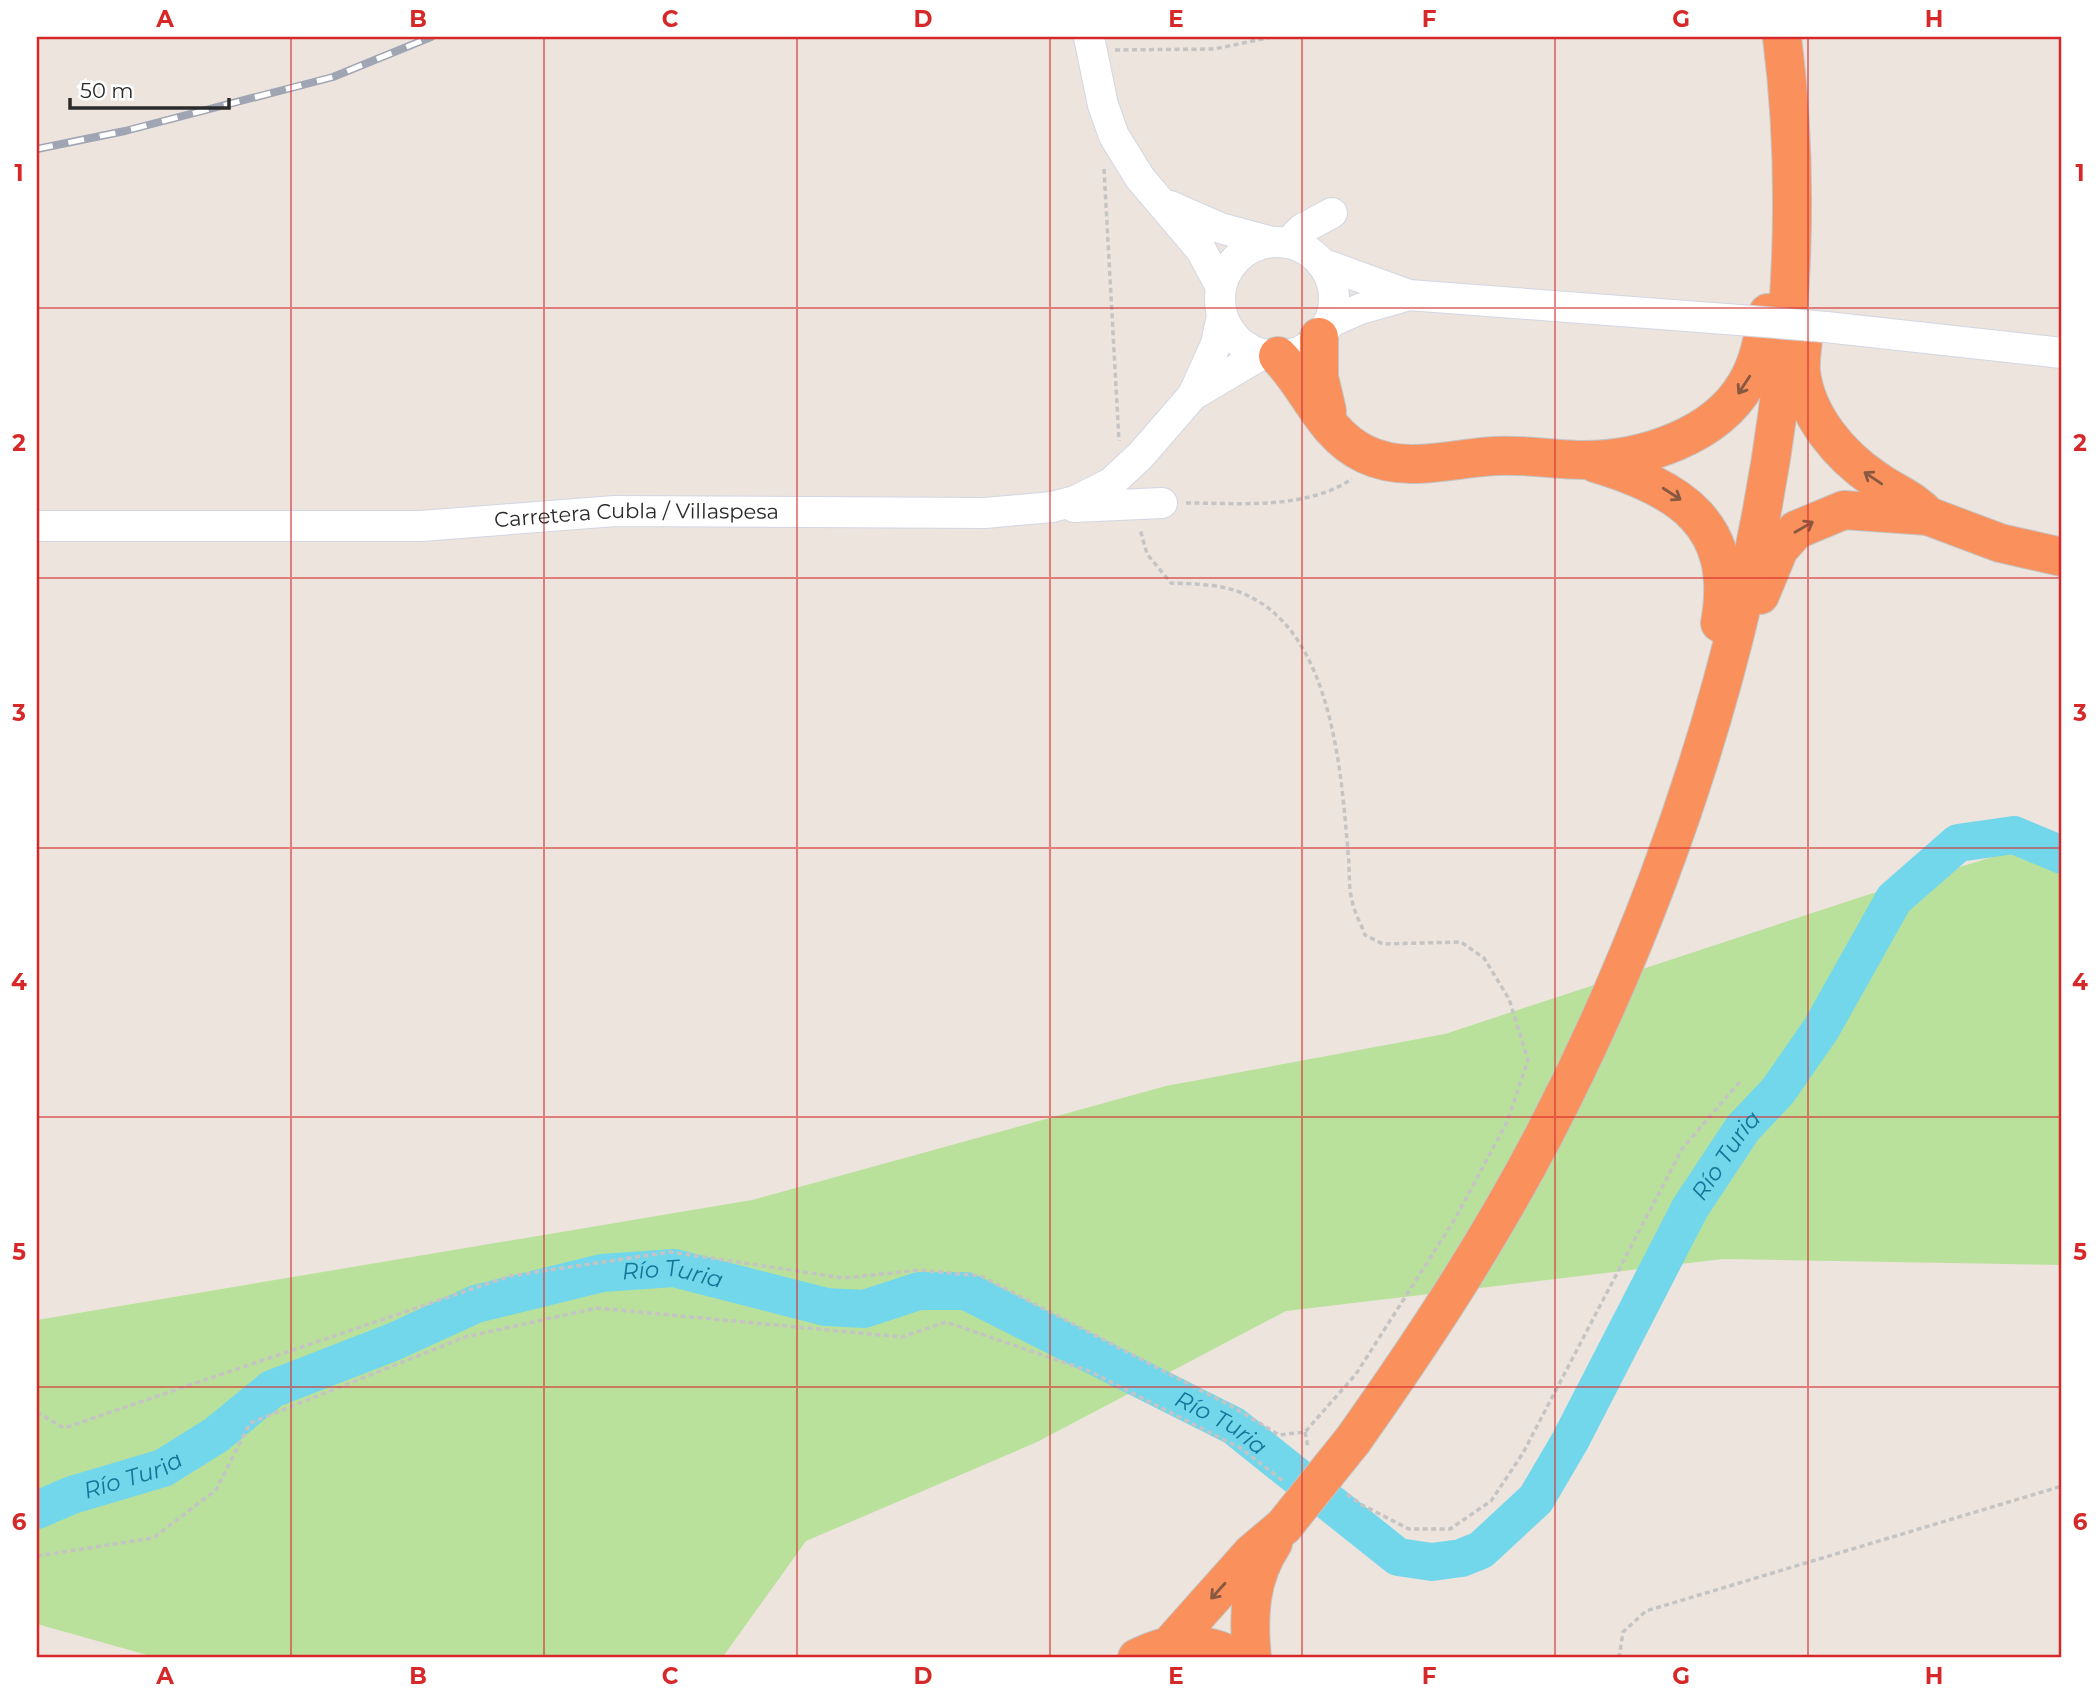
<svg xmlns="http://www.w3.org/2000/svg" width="2099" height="1695" font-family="Montserrat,sans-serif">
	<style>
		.green { fill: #bae19b }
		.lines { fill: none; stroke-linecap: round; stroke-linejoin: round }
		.river { stroke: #73d7eb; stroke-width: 38 }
		.minor-casing { stroke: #d2d7e3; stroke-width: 32 }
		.highway-casing { stroke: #c4c4c4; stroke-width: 40 }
		.path { stroke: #c4c4c4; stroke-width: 3.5; stroke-dasharray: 5 3.5; stroke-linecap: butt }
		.minor { stroke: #fff; stroke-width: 30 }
		.highway { stroke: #fa905b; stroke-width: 38 }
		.rail-casing { stroke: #a0a5b4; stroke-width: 8 }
		.rail { stroke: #fff; stroke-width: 5; stroke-dasharray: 16; stroke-linecap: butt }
		.minor-bridge-casing { stroke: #d2d7e3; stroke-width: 32; stroke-linecap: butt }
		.highway-bridge-casing { stroke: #c4c4c4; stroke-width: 40; stroke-linecap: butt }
		.minor-bridge { stroke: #fff; stroke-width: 30 }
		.highway-bridge { stroke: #fa905b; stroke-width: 38 }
		.oneway { stroke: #885841 }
		.grid { fill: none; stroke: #d62828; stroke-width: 2; stroke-opacity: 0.55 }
		.labels { text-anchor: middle; stroke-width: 6; stroke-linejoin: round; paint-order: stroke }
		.street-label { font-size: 21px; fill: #2b2b2b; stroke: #fff }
		.water-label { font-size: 23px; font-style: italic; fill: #117798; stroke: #fff }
		.neatline { fill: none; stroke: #d62828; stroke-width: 2.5 }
		.grid-label { font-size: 23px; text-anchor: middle; font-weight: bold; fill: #d62828 }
	</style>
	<rect width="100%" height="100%" fill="#ece4dd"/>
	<!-- green -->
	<path class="green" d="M 2062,836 L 2062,1265 L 1723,1259 L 1286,1311 L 1037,1442 L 806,1541 L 722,1658 L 158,1658 L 37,1624 L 37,1320 L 752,1200 L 1166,1086 L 1445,1034 L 1864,896 Z"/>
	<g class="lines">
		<!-- river -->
		<path class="river" id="s1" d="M 37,1510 L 72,1495 L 163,1468 L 216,1435 L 272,1389 L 393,1342 L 476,1304 L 602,1273 L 674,1268 L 826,1307 L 864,1309 L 919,1291 L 966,1291 L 1234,1426 L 1398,1557 L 1432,1562 L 1461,1558 L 1481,1550 L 1536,1499 L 1570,1441 L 1690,1208 L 1743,1128 L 1778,1091 L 1821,1029 L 1894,899 L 1958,843 L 2014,835 L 2062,855"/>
		<!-- minor casing -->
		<g class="minor-casing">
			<g id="minor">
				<path d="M 1089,37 L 1103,105 L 1114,136 L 1140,178 L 1201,250 L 1221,287"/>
				<path d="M 1170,206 L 1220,228 L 1272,242"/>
				<circle cx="1277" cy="299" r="57"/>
				<path d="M 1288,243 L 1302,229 L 1332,213"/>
				<path d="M 1321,263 L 1409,295 L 1739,320"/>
				<path d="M 1328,323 L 1360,309 L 1409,295"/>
				<path d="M 1826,327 L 2062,353"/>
				<path d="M 1193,395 L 1262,354"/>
				<path d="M 1074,507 L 1162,503"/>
				<path id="s2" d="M 37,526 L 421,526 L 615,511 L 985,513 L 1052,507 L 1075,501 L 1111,483 L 1141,455 L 1193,395 L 1216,344 L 1222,316"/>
			</g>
		</g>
		<!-- highway casing -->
		<g class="highway-casing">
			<g id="highway">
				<path d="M 1319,337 L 1319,377 L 1327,411"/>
				<path d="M 1803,339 C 1802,350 1800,361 1801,372 C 1806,416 1840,456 1876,480 C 1894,493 1913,499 1928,516"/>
				<path d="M 1278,356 C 1309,387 1323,434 1365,454 C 1406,474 1452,458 1495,456 C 1526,454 1555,460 1585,460 C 1643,460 1716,436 1746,384 C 1759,363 1763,337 1768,313"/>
				<path d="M 1595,463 C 1679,488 1738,524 1720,623"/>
				<path d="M 1760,595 L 1779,549 L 1796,530 L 1844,510 L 1928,516 L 2000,543 L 2062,557"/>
				<path d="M 1353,1440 C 1423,1341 1489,1241 1545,1133 C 1711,814 1828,398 1782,37"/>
				<path d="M 1170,1645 L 1252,1553 L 1284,1526"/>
				<path d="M 1137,1658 C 1170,1641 1203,1640 1236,1658"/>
				<path d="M 1252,1658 C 1248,1617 1249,1579 1273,1543"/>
			</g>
		</g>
		<!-- path -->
		<g class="path">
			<path d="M 1115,50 L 1214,49 L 1272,37"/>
			<path d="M 1104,169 L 1119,441"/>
			<path d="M 1186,503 C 1240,503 1305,510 1352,479"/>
			<path d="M 37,1412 L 64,1428 L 510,1276 L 670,1252 L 844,1278 L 920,1270 L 981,1276 L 1233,1407 L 1279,1435 L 1305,1432 L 1356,1374 L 1455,1219 L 1507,1122 L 1528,1060 L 1509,999 L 1484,958 L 1461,942 L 1383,944 L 1365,935 C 1361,924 1354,912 1352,900 C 1348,885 1350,868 1348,852 C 1341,770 1332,631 1244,594 C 1223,584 1194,584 1171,583 L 1147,554 L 1140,529"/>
			<path d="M 1305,1432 L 1308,1447"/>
			<path d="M 1347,1494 L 1362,1505 L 1409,1529 L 1450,1529 L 1491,1501 L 1523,1453 L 1682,1149 L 1742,1079"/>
			<path d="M 37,1556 L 153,1538 L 216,1490 L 250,1423 L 465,1337 L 597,1308 L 902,1337 L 946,1322 L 1089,1371 L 1242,1449 L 1283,1481"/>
			<path d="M 1619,1658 L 1623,1632 L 1646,1611 L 2062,1486"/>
		</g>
		<!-- minor -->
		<use href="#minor" class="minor"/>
		<!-- highway -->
		<use href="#highway" class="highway"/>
		<!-- rail casing -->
		<g class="rail-casing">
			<path id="rail" d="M 37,149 L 125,131 L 333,77 L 431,37"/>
		</g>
		<!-- rail -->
		<use href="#rail" class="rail"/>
		<!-- minor-bridge casing -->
		<g class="minor-bridge-casing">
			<path id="minor-bridge" d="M 1739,320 L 1826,327"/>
		</g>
		<!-- highway-bridge casing -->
		<g class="highway-bridge-casing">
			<path id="highway-bridge" d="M 1284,1526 L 1353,1440"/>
		</g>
		<!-- minor-bridge -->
		<use href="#minor-bridge" class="minor-bridge"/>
		<!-- highway-bridge -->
		<use href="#highway-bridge" class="highway-bridge"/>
	</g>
	<!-- one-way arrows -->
	<defs><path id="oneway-shaft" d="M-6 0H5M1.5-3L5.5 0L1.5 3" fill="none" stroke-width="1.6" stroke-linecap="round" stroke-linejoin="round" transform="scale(1.75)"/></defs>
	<g class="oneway">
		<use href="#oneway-shaft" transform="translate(1744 385) rotate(123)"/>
		<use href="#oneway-shaft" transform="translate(1873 478) rotate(-146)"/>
		<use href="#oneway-shaft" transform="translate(1672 494) rotate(33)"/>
		<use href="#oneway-shaft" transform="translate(1804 527) rotate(-30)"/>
		<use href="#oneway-shaft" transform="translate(1218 1591) rotate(132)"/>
	</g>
	<!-- grid -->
	<path class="grid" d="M 291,37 L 291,1658M 544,37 L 544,1658M 797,37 L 797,1658M 1050,37 L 1050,1658M 1302,37 L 1302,1658M 1555,37 L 1555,1658M 1808,37 L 1808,1658M 37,308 L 2062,308M 37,578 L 2062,578M 37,848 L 2062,848M 37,1117 L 2062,1117M 37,1387 L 2062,1387"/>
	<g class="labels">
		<!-- street labels -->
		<g class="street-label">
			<text dy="7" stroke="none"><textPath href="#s2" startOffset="600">Carretera Cubla / Villaspesa</textPath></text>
		</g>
		<!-- water labels -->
		<g class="water-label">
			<text dy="8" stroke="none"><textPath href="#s1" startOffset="2054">Río Turia</textPath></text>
			<text dy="8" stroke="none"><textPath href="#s1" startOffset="690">Río Turia</textPath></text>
			<text dy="8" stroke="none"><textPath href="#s1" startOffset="1278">Río Turia</textPath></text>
			<text dy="8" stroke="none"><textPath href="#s1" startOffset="102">Río Turia</textPath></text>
		</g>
	</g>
	<!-- border -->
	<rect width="2099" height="1695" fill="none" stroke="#ffffff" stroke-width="77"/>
	<!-- scale -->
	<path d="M70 98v10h159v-10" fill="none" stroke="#2b2b2b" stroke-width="3.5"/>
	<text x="80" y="98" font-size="21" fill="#2b2b2b" stroke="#ffffff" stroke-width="5" paint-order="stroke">50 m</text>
	<rect x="38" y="38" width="2022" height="1618" class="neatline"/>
	<g class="grid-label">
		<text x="165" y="27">A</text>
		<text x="418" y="27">B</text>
		<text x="670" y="27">C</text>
		<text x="923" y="27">D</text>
		<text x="1176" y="27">E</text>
		<text x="1429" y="27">F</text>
		<text x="1681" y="27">G</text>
		<text x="1934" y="27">H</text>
		<text x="19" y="181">1</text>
		<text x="2080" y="181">1</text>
		<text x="19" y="451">2</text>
		<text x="2080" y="451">2</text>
		<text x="19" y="721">3</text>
		<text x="2080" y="721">3</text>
		<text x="19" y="990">4</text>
		<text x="2080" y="990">4</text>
		<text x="19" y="1260">5</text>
		<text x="2080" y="1260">5</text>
		<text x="19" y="1530">6</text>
		<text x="2080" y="1530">6</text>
		<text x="165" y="1684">A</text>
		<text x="418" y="1684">B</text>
		<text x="670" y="1684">C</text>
		<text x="923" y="1684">D</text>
		<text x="1176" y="1684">E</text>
		<text x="1429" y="1684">F</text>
		<text x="1681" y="1684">G</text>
		<text x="1934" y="1684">H</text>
	</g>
</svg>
